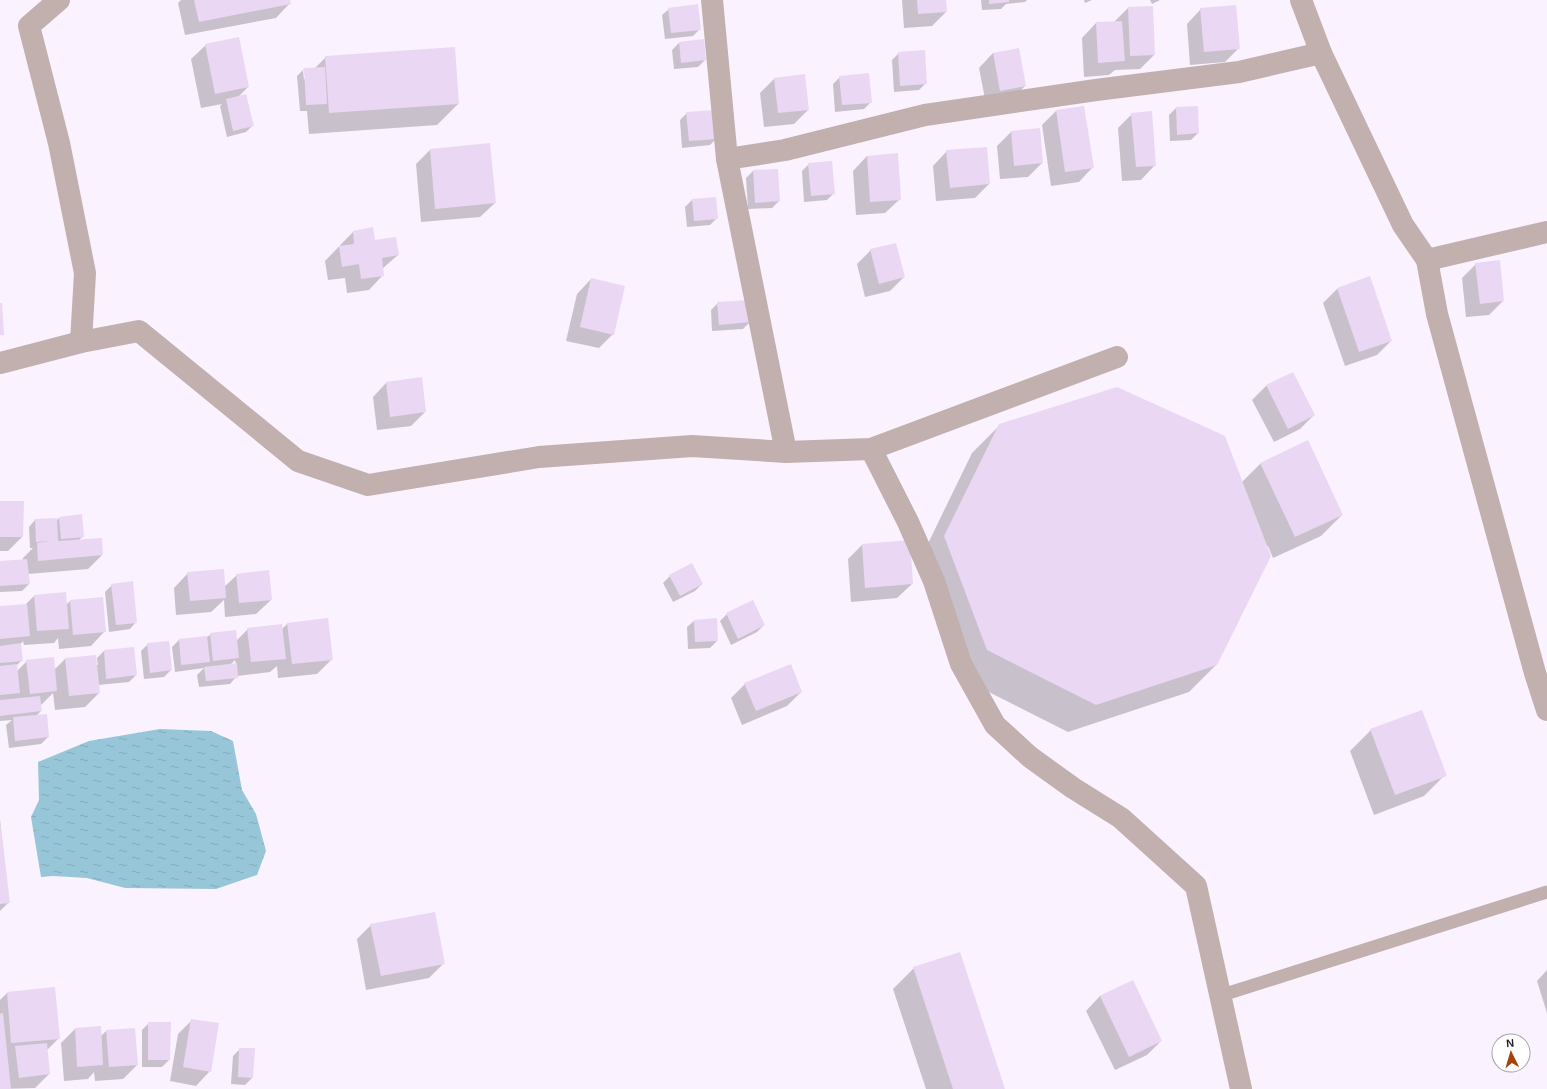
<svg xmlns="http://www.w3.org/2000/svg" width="1547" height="1089" font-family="Helvetica,sans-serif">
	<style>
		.water { fill: url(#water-ripples) }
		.shadow { fill: #0003; fill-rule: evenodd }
		.building { fill: #ead7f3 }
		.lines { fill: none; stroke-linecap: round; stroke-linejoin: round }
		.service { stroke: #c1b0ad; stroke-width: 13 }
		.minor { stroke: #c1b0ad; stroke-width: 22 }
		.tertiary { stroke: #c1b0ad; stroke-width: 22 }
	</style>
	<defs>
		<pattern id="water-ripples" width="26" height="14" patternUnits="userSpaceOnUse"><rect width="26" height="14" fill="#97c6d9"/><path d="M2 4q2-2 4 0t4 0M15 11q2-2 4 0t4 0" fill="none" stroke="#82aaba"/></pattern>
	</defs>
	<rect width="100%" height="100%" fill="#faf2fe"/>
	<!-- water -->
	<path class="water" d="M 160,729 L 211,731 L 233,741 L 242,790 L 256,814 L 266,851 L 257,875 L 216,889 L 125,888 L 87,878 L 53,876 L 41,877 L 31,817 L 39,800 L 38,762 L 89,741 Z"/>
	<!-- shadow -->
	<g class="shadow">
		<path d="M 181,0 L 289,0 L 290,3 L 276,18 L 185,35 L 178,3 Z"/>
		<path d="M 902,0 L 945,0 L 946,12 L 932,26 L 904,28 Z"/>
		<path d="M 981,0 L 1027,0 L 1025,2 L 1006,4 L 1001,9 L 982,10 Z"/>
		<path d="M 1084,0 L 1092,0 L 1085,3 Z"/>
		<path d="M 1150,0 L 1160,0 L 1152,4 Z"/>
		<path d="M 1128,8 L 1154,55 L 1140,69 L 1115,70 L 1109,75 L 1084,77 L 1082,38 L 1096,23 L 1114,22 Z"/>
		<path d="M 669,9 L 700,29 L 693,36 L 665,39 L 662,15 Z"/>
		<path d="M 1201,9 L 1239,48 L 1225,62 L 1190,65 L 1187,24 Z"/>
		<path d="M 679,43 L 705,60 L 698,67 L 674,69 L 672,50 Z"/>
		<path d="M 206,45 L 248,87 L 238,97 L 253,125 L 246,132 L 227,137 L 220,106 L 222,104 L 201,108 L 191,59 Z"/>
		<path d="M 454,48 L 458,104 L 437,125 L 309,134 L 307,111 L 300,111 L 297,76 L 304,69 L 315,68 L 326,57 ZM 303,70 L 305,70 L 305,78 L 304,80 Z"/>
		<path d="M 899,53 L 926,83 L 919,90 L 894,92 L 892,60 Z"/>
		<path d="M 993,53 L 1025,86 L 1011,100 L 986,104 L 979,68 Z"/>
		<path d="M 840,77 L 871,102 L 864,109 L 835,112 L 833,84 Z"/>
		<path d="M 774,79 L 808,110 L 794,124 L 764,127 L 760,93 Z"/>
		<path d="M 1197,107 L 1198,133 L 1191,140 L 1170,141 L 1169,115 L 1176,108 Z"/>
		<path d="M 1056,111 L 1093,167 L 1079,182 L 1051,186 L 1042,125 Z"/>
		<path d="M 687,113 L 717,138 L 710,145 L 682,148 L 680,120 Z"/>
		<path d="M 1132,114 L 1155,165 L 1141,180 L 1122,181 L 1118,128 Z"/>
		<path d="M 1039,129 L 1042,163 L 1028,177 L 1000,179 L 997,146 L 1011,132 Z"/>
		<path d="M 430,150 L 495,203 L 480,217 L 421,222 L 416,164 Z"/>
		<path d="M 947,151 L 989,184 L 975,198 L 936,201 L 933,166 Z"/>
		<path d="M 867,156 L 900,199 L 885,213 L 856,215 L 853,171 Z"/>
		<path d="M 809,164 L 834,193 L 827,200 L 804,202 L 802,171 Z"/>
		<path d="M 753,171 L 779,201 L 772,208 L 748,209 L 746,178 Z"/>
		<path d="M 692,200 L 717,218 L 710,225 L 687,227 L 685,207 Z"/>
		<path d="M 353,232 L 375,241 L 398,255 L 382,269 L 383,275 L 369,290 L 347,293 L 345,278 L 328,280 L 325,261 Z"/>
		<path d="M 871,250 L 904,277 L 890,291 L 865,297 L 857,264 Z"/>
		<path d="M 1476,264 L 1503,301 L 1489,315 L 1466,317 L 1462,278 Z"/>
		<path d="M 591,279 L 613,334 L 599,348 L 566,341 L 577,294 Z"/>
		<path d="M 1337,289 L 1391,341 L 1377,355 L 1345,366 L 1323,303 Z"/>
		<path d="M 718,303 L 750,322 L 743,329 L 712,331 L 711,310 Z"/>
		<path d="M 387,382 L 425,412 L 411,426 L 377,430 L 373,397 Z"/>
		<path d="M 1267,385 L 1314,415 L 1300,429 L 1274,442 L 1252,400 Z"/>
		<path d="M 1000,425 L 1242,482 L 1260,464 L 1308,441 L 1342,515 L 1321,536 L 1273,558 L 1268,546 L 1266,546 L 1216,665 L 1189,692 L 1068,732 L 959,677 L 918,564 L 972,453 Z"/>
		<path d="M 0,502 L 22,537 L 8,551 L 0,551 Z"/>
		<path d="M 59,518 L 83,536 L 79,540 L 102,555 L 88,569 L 28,574 L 29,584 L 22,591 L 0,592 L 0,562 L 23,560 L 23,558 L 33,548 L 30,548 L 29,527 L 35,520 L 56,521 Z"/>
		<path d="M 862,545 L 912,584 L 897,598 L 851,602 L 848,559 Z"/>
		<path d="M 691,565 L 702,584 L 695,591 L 673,602 L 663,583 L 670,576 Z"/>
		<path d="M 188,573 L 224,587 L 237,575 L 271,600 L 256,614 L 225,617 L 224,600 L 211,612 L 176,615 L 174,588 Z"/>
		<path d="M 112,585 L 136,622 L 130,629 L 109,632 L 105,592 Z"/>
		<path d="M 34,596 L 66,605 L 70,601 L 105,631 L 91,646 L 59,649 L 58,638 L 54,643 L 24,645 L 23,641 L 20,645 L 22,660 L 16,666 L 17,671 L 27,661 L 54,670 L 65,659 L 98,665 L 97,658 L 104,651 L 133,648 L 136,675 L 129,682 L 98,685 L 99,693 L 85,707 L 55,710 L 53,693 L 42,704 L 40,705 L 41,711 L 36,716 L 48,737 L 41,744 L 9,748 L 6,725 L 12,720 L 0,721 L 0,607 L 25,605 Z"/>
		<path d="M 727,614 L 764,625 L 757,632 L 731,645 L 720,621 Z"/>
		<path d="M 694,621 L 717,641 L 710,648 L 688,649 L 687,627 Z"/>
		<path d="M 288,623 L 332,659 L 317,674 L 278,678 L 277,666 L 270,672 L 237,676 L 230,684 L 199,687 L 197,675 L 204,668 L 175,672 L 172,647 L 179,640 L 206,637 L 206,638 L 211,634 L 236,641 L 248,629 L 281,630 ZM 235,660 L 236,664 L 230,665 Z"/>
		<path d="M 169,642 L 171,670 L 164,677 L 144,679 L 141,651 L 148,644 Z"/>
		<path d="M 745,684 L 801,692 L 787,706 L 742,725 L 731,698 Z"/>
		<path d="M 1371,730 L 1445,775 L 1424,796 L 1374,815 L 1350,751 Z"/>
		<path d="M 0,820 L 9,902 L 0,911 Z"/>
		<path d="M 371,925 L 444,963 L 429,978 L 366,990 L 357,939 Z"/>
		<path d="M 914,968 L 1004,1089 L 926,1089 L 893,989 Z"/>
		<path d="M 1547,970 L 1547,1013 L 1537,981 Z"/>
		<path d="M 1132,981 L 1161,1041 L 1147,1055 L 1115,1070 L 1086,1011 L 1100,996 Z"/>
		<path d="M 7,993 L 59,1038 L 47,1050 L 49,1074 L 35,1088 L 0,1089 L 0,1000 Z"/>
		<path d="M 192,1020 L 210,1071 L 196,1086 L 170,1081 L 178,1034 Z"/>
		<path d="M 149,1023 L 169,1060 L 162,1067 L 142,1067 L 142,1030 Z"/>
		<path d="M 75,1029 L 100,1037 L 106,1031 L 137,1065 L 123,1079 L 95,1081 L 94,1072 L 88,1079 L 64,1081 L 61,1043 Z"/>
		<path d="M 240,1049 L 252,1078 L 245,1085 L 231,1084 L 233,1056 Z"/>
	</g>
	<!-- building -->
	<g class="building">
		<path d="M 194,0 L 290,0 L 291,4 L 199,22 Z"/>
		<path d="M 917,0 L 946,0 L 947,12 L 918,14 Z"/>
		<path d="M 989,0 L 1009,0 L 1009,2 L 989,4 Z"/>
		<path d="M 698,4 L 701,30 L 671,33 L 668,8 Z"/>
		<path d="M 1236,5 L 1240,49 L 1204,52 L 1200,8 Z"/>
		<path d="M 1153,6 L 1155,55 L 1130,56 L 1128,7 Z"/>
		<path d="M 1122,21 L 1125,61 L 1098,63 L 1096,22 Z"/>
		<path d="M 239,37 L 249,87 L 215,94 L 205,44 Z"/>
		<path d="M 704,39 L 706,60 L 681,63 L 679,42 Z"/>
		<path d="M 455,47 L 459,104 L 329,113 L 325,56 Z"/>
		<path d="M 1019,48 L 1026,86 L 1000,91 L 993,53 Z"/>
		<path d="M 925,50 L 927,84 L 900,86 L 898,52 Z"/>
		<path d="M 325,67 L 327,104 L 306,105 L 304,68 Z"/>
		<path d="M 869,73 L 872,103 L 842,105 L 839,76 Z"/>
		<path d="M 805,74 L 809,110 L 778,113 L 774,78 Z"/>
		<path d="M 246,94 L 254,126 L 233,131 L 226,99 Z"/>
		<path d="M 1084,106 L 1094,168 L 1065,172 L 1056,110 Z"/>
		<path d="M 1198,106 L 1199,133 L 1177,135 L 1176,107 Z"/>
		<path d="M 716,110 L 718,139 L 689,141 L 686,112 Z"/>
		<path d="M 1152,111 L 1156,166 L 1136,167 L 1131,113 Z"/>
		<path d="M 1040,128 L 1043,163 L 1014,166 L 1011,131 Z"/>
		<path d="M 490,143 L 496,203 L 435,209 L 430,149 Z"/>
		<path d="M 987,147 L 990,184 L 950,188 L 946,150 Z"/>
		<path d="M 898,153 L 901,200 L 870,202 L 867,156 Z"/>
		<path d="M 832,161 L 835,194 L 811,196 L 808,163 Z"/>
		<path d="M 778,169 L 780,201 L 755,203 L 753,170 Z"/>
		<path d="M 716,197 L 718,219 L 694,221 L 692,199 Z"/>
		<path d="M 373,227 L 375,240 L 396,237 L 399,255 L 382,258 L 384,276 L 361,279 L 359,264 L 342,267 L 339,246 L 354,244 L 353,231 Z"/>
		<path d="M 896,243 L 905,277 L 879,284 L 870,249 Z"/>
		<path d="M 1500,260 L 1504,301 L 1480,304 L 1475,263 Z"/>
		<path d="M 1370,276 L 1392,341 L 1359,352 L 1337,288 Z"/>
		<path d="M 591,278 L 625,286 L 614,335 L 580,327 Z"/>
		<path d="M 749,300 L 751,322 L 719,325 L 717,302 Z"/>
		<path d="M 0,303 L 2,303 L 4,335 L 0,335 Z"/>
		<path d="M 1293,372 L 1315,415 L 1288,429 L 1266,385 Z"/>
		<path d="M 422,377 L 426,412 L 390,417 L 386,382 Z"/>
		<path d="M 1117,387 L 1225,436 L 1271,556 L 1217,665 L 1096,705 L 987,650 L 944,536 L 999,424 Z"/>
		<path d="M 1308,440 L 1343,515 L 1295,537 L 1260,463 Z"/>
		<path d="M 0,501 L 24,501 L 23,537 L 0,537 Z"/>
		<path d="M 82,514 L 84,537 L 61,539 L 59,517 Z"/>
		<path d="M 57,518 L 58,541 L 102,538 L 103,555 L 38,561 L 37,543 L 50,541 L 36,542 L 35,519 Z"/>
		<path d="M 910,540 L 913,584 L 865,588 L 862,544 Z"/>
		<path d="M 27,559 L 30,584 L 0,586 L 0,561 Z"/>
		<path d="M 692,563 L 703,584 L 680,596 L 669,575 Z"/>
		<path d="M 224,569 L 226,598 L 190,601 L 187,572 Z"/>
		<path d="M 269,570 L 272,600 L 239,603 L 236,574 Z"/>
		<path d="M 133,581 L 137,623 L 116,625 L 111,584 Z"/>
		<path d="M 66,592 L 69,629 L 37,631 L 34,595 Z"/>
		<path d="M 103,597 L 106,632 L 73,635 L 70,600 Z"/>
		<path d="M 753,600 L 765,625 L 738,639 L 726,613 Z"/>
		<path d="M 27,604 L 30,636 L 0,639 L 0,606 Z"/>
		<path d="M 328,618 L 333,660 L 292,664 L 287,623 Z"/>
		<path d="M 717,618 L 718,641 L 695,642 L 694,620 Z"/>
		<path d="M 282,624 L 286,659 L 251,662 L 247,628 Z"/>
		<path d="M 236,630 L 239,658 L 213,661 L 210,633 Z"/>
		<path d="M 207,636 L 210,662 L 181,665 L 179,639 Z"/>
		<path d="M 169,641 L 172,670 L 150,673 L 147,643 Z"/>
		<path d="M 21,643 L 23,661 L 0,663 L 0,646 Z"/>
		<path d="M 134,647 L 137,675 L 106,679 L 104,650 Z"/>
		<path d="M 96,655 L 100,693 L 69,696 L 65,658 Z"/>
		<path d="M 54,657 L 57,691 L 30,694 L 26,660 Z"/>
		<path d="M 237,663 L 238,678 L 206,681 L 204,667 Z"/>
		<path d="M 17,664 L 20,693 L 0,695 L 0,666 Z"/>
		<path d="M 791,664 L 802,692 L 756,711 L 744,683 Z"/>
		<path d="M 40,696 L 42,711 L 0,716 L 0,700 Z"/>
		<path d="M 1422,710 L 1447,776 L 1395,795 L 1370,729 Z"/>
		<path d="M 47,714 L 49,737 L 15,741 L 13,717 Z"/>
		<path d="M 0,819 L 10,903 L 0,904 Z"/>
		<path d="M 435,912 L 445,964 L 381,976 L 370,924 Z"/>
		<path d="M 960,952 L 1005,1089 L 953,1089 L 913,967 Z"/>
		<path d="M 1133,980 L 1162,1041 L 1129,1057 L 1100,996 Z"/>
		<path d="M 55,987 L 60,1039 L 11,1043 L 7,992 Z"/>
		<path d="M 3,1013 L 11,1089 L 0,1089 L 0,1014 Z"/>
		<path d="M 191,1019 L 219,1023 L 211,1072 L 183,1067 Z"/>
		<path d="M 148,1022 L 171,1022 L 170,1060 L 148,1060 Z"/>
		<path d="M 101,1026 L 103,1065 L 77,1067 L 75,1028 Z"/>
		<path d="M 135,1028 L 138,1065 L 109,1067 L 106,1030 Z"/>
		<path d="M 47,1043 L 50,1074 L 19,1078 L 15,1046 Z"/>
		<path d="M 239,1048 L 255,1048 L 253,1078 L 238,1077 Z"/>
	</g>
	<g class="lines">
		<!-- service -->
		<path class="service" d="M 1219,996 L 1547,892"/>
		<!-- minor -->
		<g class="minor">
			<path d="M 59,0 L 29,26 L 59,143 L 85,273 L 81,342"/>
			<path d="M 712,0 L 727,159 L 785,150 L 925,115 L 1096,90 L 1239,72 L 1321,53"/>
			<path d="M 1301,0 L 1321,53 L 1403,225 L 1427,260 L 1437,314 L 1535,673 L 1547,710"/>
			<path d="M 727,159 L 786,452"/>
			<path d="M 1427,260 L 1547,232"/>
			<path d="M 871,449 L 908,522 L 934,581 L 961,664 L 995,725 L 1030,757 L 1073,788 L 1121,818 L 1196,886 L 1241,1089"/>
		</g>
		<!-- tertiary -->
		<path class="tertiary" d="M 0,363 L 81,342 L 139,331 L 298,461 L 368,485 L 539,457 L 692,446 L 786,452 L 871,449 L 1117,357"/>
	</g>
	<!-- north arrow -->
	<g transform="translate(1511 1053) rotate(355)"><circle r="19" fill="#ffffff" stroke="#a8a5a9"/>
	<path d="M0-3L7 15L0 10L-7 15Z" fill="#a6430a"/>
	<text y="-6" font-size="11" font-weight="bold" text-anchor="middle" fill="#251e29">N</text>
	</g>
</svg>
